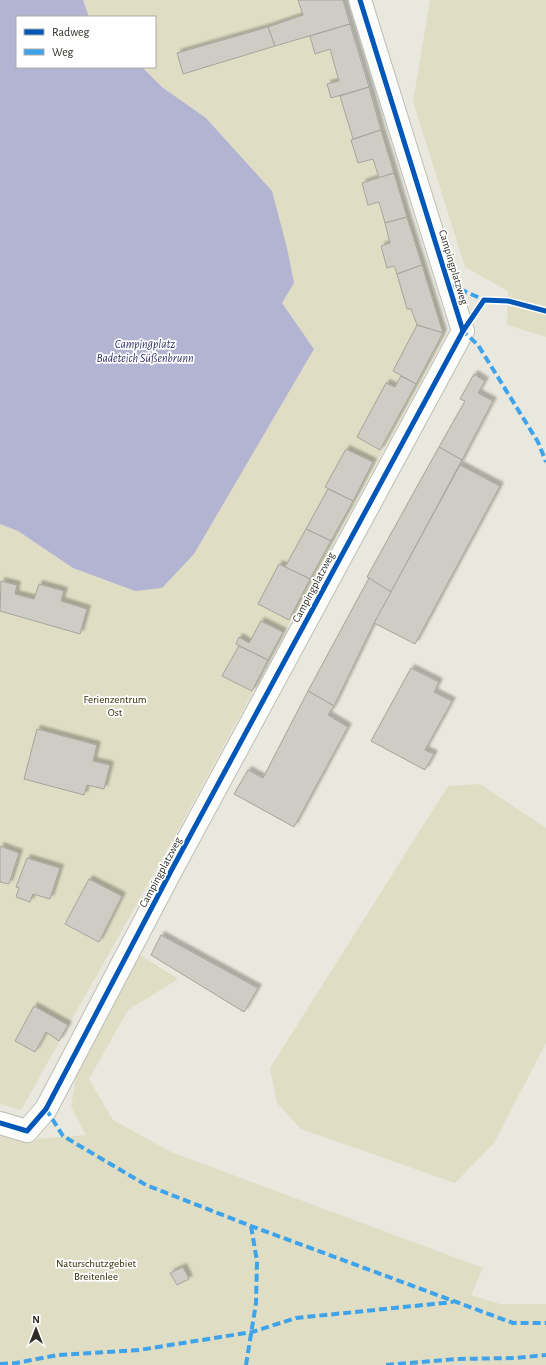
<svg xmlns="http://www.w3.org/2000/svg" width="546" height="1365" font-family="'Alegreya Sans',sans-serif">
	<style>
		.green { fill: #dfdec4 }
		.water { fill: #b3b4d1 }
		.building { fill: #cdccc5; stroke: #a5a59e; filter: url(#shadow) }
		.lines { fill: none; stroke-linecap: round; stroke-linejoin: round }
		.minor-casing { stroke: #bebeb6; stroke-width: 24 }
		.minor { stroke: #fcfcfa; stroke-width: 22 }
		.quiet { stroke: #3ea3eb; stroke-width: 4; stroke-dasharray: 8 4; stroke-linecap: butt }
		.cycleway-casing { stroke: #fff; stroke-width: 8 }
		.cycleway { stroke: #0057b8; stroke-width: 5 }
		.labels { text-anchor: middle; stroke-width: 3.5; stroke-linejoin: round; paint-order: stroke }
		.street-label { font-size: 11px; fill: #2d2c25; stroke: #fff }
		.park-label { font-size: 11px; fill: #2e2a02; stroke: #fff }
		.water-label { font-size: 12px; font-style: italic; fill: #36336b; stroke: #fff }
	</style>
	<defs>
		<filter id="shadow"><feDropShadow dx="3.5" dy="-3.5" stdDeviation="1" flood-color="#0004"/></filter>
	</defs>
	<rect width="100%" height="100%" fill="#e8e8de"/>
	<!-- green -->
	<g class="green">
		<path d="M 83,0 L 342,0 L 446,334 L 176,834 L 21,1110 L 0,1104 L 0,524 L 18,531 L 73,568 L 135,591 L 314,349 L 282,303 L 272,191 L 206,118 L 162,87 L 142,67 L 155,67 L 155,17 L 89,17 Z"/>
		<path d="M 430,0 L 546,0 L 546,337 L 507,325 L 508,291 L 465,267 L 413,102 Z"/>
		<path d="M 480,784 L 546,828 L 546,1043 L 494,1143 L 455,1183 L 301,1129 L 277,1103 L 270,1068 L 448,786 Z"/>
		<path d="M 140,955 L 178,979 L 128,1010 L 89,1079 L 113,1120 L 171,1152 L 483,1268 L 471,1295 L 500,1304 L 546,1304 L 546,1365 L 0,1365 L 0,1131 L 23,1140 L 86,1135 L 71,1107 L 77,1071 Z"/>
	</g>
	<!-- water -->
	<path class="water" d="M 0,0 L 83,0 L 89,17 L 17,17 L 17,67 L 142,67 L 162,87 L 206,118 L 272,191 L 287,248 L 294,283 L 282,303 L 314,349 L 194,554 L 162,588 L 135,591 L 73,568 L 18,531 L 0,524 Z"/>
	<!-- building -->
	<g class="building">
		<path d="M 298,0 L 343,0 L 350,24 L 275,46 L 268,27 L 303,15 Z"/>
		<path d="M 350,24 L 369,87 L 331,98 L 327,84 L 339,81 L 330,49 L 315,54 L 310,36 Z"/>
		<path d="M 268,27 L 275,46 L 183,74 L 177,53 Z"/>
		<path d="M 369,87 L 381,130 L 353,139 L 340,96 Z"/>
		<path d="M 381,130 L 394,173 L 379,178 L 373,159 L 358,163 L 351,140 Z"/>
		<path d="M 394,173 L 407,217 L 385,223 L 379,202 L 368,205 L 362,183 Z"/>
		<path d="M 407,217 L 422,265 L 397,274 L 394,266 L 387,268 L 381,246 L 390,243 L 385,223 Z"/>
		<path d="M 422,265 L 443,333 L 417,325 L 411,309 L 407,309 L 397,274 Z"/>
		<path d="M 417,325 L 443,333 L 416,384 L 393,371 Z"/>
		<path d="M 474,374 L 485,381 L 478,393 L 493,401 L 462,460 L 439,447 L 465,401 L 460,399 Z"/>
		<path d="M 401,376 L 416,384 L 380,450 L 357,437 L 386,383 L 395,387 Z"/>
		<path d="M 439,447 L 462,460 L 391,592 L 367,577 Z"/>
		<path d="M 346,449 L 373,462 L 353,501 L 325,487 Z"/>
		<path d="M 460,465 L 500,486 L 415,644 L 374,623 Z"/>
		<path d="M 328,489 L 353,501 L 331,541 L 306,529 Z"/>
		<path d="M 306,529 L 331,541 L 310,579 L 285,567 Z"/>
		<path d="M 279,564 L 310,579 L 289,620 L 258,604 Z"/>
		<path d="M 369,578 L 391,592 L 374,623 L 334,706 L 308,691 Z"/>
		<path d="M 1,581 L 17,585 L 15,594 L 34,599 L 39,584 L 64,591 L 61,601 L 87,609 L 80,634 L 0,611 Z"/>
		<path d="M 261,621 L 283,632 L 268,660 L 236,644 L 239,637 L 249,643 Z"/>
		<path d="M 239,646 L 268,660 L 252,691 L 222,676 Z"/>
		<path d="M 411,668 L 439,682 L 434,692 L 452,701 L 425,750 L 434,754 L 425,770 L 371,741 Z"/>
		<path d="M 308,691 L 334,706 L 328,715 L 348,727 L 294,827 L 234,794 L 248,770 L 263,778 Z"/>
		<path d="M 37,729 L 97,745 L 93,761 L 110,765 L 104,789 L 87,785 L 84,795 L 24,779 Z"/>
		<path d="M 0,846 L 19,853 L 9,884 L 0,882 Z"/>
		<path d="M 27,858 L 60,868 L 50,899 L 33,894 L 30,902 L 16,897 L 19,888 L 16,887 Z"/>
		<path d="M 89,879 L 122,896 L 99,942 L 65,924 Z"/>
		<path d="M 161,935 L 258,988 L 244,1012 L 151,955 Z"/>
		<path d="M 34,1006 L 68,1025 L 59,1041 L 46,1032 L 35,1052 L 15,1041 Z"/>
		<path d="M 183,1267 L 189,1279 L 177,1285 L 170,1273 Z"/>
	</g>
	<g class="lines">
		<!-- minor casing -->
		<g class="minor-casing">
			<path id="minor" d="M 0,1123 L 27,1131 L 46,1109 L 171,871 L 463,331 L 360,0"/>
		</g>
		<!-- minor -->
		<use href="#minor" class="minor"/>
		<!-- quiet -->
		<g class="quiet">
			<path d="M 449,284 L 484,300"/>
			<path d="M 464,329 L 463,331 L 478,345 L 538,442 L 546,462"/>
			<path d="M 46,1109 L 63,1136 L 146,1185 L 251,1226 L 513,1323 L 546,1323"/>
			<path d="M 0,1364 L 16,1363 L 58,1355 L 139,1350 L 252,1332 L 296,1318 L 453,1302"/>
			<path d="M 246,1365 L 256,1303 L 257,1261 L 251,1226"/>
			<path d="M 386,1365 L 456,1359 L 516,1358 L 546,1355"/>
		</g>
		<!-- cycleway casing -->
		<g class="cycleway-casing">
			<g id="cycleway">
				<path d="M 360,0 L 463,331"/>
				<path d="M 0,1123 L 27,1131 L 46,1109 L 171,871 L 463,331 L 484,300 L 508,301 L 546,311"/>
			</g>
		</g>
		<!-- cycleway -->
		<use href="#cycleway" class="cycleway"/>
	</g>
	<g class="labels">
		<!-- street labels -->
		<g class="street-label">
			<text transform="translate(454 267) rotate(73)" y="4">Campingplatzweg</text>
			<text transform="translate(313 587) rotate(-62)" y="4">Campingplatzweg</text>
			<text transform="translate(160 872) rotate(-62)" y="4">Campingplatzweg</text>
		</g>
		<!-- park labels -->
		<g class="park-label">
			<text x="115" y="703">Ferienzentrum<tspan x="115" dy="13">Ost</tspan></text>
			<text x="96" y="1267">Naturschutzgebiet<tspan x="96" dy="13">Breitenlee</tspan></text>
		</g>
		<!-- water labels -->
		<g class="water-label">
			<text x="145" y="348">Campingplatz<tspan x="145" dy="14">Badeteich Süßenbrunn</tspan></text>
		</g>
	</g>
	<!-- legend -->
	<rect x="16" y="16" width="140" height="52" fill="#ffffff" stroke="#ababa8"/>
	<rect x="24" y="29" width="20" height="6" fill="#0057b8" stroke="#ababa8"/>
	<text x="52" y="36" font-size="12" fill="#2d2c25">Radweg</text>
	<rect x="24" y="49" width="20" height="6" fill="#3ea3eb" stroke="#ababa8"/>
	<text x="52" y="56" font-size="12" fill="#2d2c25">Weg</text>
	<!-- north arrow -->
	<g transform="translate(36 1329)" stroke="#ffffff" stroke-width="3" paint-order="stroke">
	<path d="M0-3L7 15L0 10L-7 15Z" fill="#2d2c25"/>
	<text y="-6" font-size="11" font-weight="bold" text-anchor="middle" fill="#2d2c25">N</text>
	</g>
</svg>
